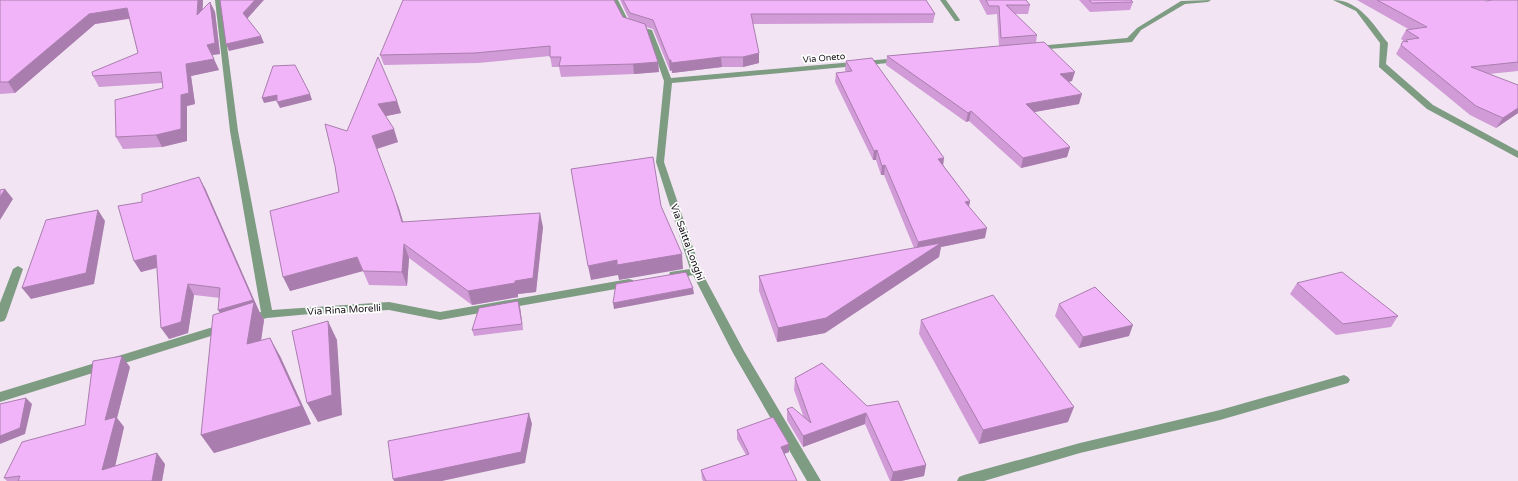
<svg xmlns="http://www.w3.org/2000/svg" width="1518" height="481" font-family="'Varela Round',sans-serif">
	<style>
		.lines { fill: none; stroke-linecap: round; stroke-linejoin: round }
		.minor { fill: #7d9c82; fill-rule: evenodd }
		.wall { fill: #d09bd6 }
		.shaded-wall { fill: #a97eae }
		.building { fill: #f2b4f9; stroke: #a97eae }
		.labels { text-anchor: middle; stroke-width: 3.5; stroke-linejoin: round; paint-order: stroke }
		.far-street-label { font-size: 9px; fill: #130e14; stroke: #fff }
		.street-label { font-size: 10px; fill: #130e14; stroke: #fff }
	</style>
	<rect width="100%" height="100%" fill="#f3e4f4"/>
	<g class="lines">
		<!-- minor -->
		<g class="minor">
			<path d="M 215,0 L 221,0 L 238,131 L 272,310 L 389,302 L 440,312 L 629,279 L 633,280 L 634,283 L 633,286 L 440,320 L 389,310 L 310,314 L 267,318 L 250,323 L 246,322 L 244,319 L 246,316 L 261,312 L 230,131 Z"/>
			<path d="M 612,0 L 618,0 L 630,24 L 652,30 L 671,78 L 899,58 L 903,60 L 899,62 L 672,83 L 664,162 L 701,271 L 744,351 L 821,481 L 807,481 L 733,353 L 693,275 L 674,279 L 670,278 L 669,275 L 670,272 L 690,269 L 656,162 L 664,81 L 647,32 L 625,26 Z"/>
			<path d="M 940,0 L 946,0 L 960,20 L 959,21 L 955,21 Z"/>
			<path d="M 1211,0 L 1208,2 L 1185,4 L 1141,30 L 1132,42 L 1037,50 L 1033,48 L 1037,46 L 1127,38 L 1137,28 L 1181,1 Z"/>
			<path d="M 1333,0 C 1359,0 1373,24 1388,43 L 1386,64 L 1433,105 L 1518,151 L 1518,158 L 1427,109 L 1379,67 L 1380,43 L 1356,11 Z"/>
			<path d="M 18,266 L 23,269 L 6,318 L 4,321 L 0,322 L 0,303 L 13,269 Z"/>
			<path d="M 223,324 L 227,325 L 229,328 L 227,331 L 0,402 L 0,392 Z"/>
			<path d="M 1344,375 L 1348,377 L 1350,380 L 1348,383 L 1220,420 L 1080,453 L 984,481 L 957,481 L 959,477 L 964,475 L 1080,443 L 1220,410 Z"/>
		</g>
	</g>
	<!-- wall -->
	<g class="wall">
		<path d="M 0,0 L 203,0 L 202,10 L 210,2 L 215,12 L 220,54 L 212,55 L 219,70 L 191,76 L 195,104 L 187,106 L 187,141 L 162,147 L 123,149 L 116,137 L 163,88 L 162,83 L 99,87 L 93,76 L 138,53 L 129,19 L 95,24 L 15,93 L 0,94 Z"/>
		<path d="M 620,0 L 926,0 L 935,14 L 933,23 L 753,24 L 759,63 L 743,67 L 722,67 L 672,73 L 672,70 L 670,71 L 653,29 L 646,27 L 658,62 L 659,72 L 634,74 L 561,77 L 559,67 L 552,67 L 550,56 L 478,63 L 384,65 L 380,55 L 623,17 L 629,19 Z"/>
		<path d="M 979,0 L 1026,0 L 1030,5 L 1028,14 L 1015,14 L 1037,35 L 1036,43 L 1072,81 L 1069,82 L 1079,104 L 1034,112 L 1070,147 L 1067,157 L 1021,168 L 969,121 L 966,122 L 886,65 L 887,56 L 999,46 L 997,14 L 987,15 Z"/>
		<path d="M 1079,0 L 1131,0 L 1133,2 L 1130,10 L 1090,12 Z"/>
		<path d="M 1357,0 L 1485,0 L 1486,1 L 1518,0 L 1518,71 L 1489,74 L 1518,85 L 1518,113 L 1496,128 L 1470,115 L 1396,54 L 1403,41 L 1404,41 L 1401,39 L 1406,30 L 1410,30 Z"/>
		<path d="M 846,61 L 943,165 L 970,201 L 969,207 L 985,238 L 941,247 L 939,257 L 825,333 L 777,342 L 759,291 L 759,276 L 914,248 L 884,175 L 881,175 L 876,160 L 873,160 L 835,82 L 836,73 L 846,72 L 845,70 Z"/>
		<path d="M 397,101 L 401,113 L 385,116 L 398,142 L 377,149 L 399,208 L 403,222 L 543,227 L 536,292 L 518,294 L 518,297 L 472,305 L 409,258 L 407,286 L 369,285 L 363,271 L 290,291 L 339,192 L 335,166 L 347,131 Z"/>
		<path d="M 205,188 L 259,311 L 264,320 L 261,340 L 280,356 L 311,424 L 214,453 L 201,435 L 220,313 L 220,298 L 194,295 L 188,333 L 169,339 L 157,268 L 141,272 L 134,261 L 142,202 Z"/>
		<path d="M 1297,283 L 1398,316 L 1391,327 L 1336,335 L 1290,294 Z"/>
		<path d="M 518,301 L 520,307 L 523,330 L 474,336 L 472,330 Z"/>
		<path d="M 1059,304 L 1129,336 L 1079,348 L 1055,316 Z"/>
		<path d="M 921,320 L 1068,422 L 979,444 L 919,334 Z"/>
		<path d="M 822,363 L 926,465 L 924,476 L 901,481 L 890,481 L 865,424 L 803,447 L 787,420 L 787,409 L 804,418 L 794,390 L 795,378 Z"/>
		<path d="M 130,367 L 117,418 L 124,427 L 115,466 L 165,464 L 162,481 L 7,481 L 4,478 L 85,425 Z"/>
		<path d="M 737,430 L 789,444 L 789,452 L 784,454 L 797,481 L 703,481 L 702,479 L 701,470 L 746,455 L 737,439 Z"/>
	</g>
	<!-- shaded-wall -->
	<g class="shaded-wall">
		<path d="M 198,0 L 203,0 L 202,26 L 197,15 Z"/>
		<path d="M 255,0 L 264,0 L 246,20 L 243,13 Z"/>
		<path d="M 210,2 L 215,12 L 220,54 L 212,55 L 219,70 L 191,76 L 195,104 L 187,106 L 187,141 L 162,147 L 156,135 L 181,95 L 186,64 L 207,45 Z"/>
		<path d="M 127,8 L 132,18 L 95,24 L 15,93 L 8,82 L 89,14 Z"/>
		<path d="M 261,36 L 264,43 L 229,51 L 226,44 Z"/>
		<path d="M 759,53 L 759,63 L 743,67 L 743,57 Z"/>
		<path d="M 721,57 L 722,67 L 672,73 L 671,63 Z"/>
		<path d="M 669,60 L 671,60 L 672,70 L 670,71 Z"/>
		<path d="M 658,62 L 659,72 L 634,74 L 633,64 Z"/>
		<path d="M 1075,72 L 1072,81 L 1058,83 L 1060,74 Z"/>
		<path d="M 310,94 L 312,100 L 280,108 L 277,102 Z"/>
		<path d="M 1082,94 L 1079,104 L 1024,114 L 1026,104 Z"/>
		<path d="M 277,95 L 279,100 L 264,103 L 262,98 Z"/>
		<path d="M 397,101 L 401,113 L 382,117 L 378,104 Z"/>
		<path d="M 1518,108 L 1518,113 L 1496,128 L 1503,118 Z"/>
		<path d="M 971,111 L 969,121 L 966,122 L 968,113 Z"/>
		<path d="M 394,129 L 398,142 L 376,149 L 372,136 Z"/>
		<path d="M 1070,147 L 1067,157 L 1021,168 L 1023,158 Z"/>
		<path d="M 877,150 L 876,160 L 873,160 L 874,151 Z"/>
		<path d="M 944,158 L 943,167 L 938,159 Z"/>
		<path d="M 885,165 L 884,175 L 881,175 L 882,166 Z"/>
		<path d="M 199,177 L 205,188 L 259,311 L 264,320 L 258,362 L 225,321 L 218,310 L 253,300 Z"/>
		<path d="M 5,189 L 13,199 L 0,220 L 0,197 Z"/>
		<path d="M 394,195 L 399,208 L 407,235 L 402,222 Z"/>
		<path d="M 970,201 L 968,210 L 965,202 Z"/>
		<path d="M 98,210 L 105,221 L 94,284 L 31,299 L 22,288 Z"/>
		<path d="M 540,213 L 543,227 L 536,292 L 518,294 L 518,297 L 472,305 L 468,291 L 515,281 Z"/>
		<path d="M 987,228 L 985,238 L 941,247 L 939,257 L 825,333 L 777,342 L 778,328 L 916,252 L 918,242 Z"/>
		<path d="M 404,244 L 409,258 L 407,286 L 402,272 Z"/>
		<path d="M 682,254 L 683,269 L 619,280 L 618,275 L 591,280 L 588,266 L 617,260 Z"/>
		<path d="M 156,255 L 163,266 L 141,272 L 134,261 Z"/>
		<path d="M 357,257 L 363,271 L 290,291 L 283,277 Z"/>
		<path d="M 188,284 L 194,295 L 188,333 L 169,339 L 161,328 Z"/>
		<path d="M 693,288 L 694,294 L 614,309 L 613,303 Z"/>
		<path d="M 518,301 L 520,307 L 523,330 L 522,324 Z"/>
		<path d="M 328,321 L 337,340 L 342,415 L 318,422 L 307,403 Z"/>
		<path d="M 1133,325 L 1129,336 L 1079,348 L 1083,337 Z"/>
		<path d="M 270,338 L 280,356 L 311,424 L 214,453 L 201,435 Z"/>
		<path d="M 122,356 L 130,367 L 117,418 L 124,427 L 112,480 L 102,470 L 105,420 Z"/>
		<path d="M 26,398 L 32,404 L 25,434 L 0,444 L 0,436 Z"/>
		<path d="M 1074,407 L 1068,422 L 979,444 L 983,430 Z"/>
		<path d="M 529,413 L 532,424 L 525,463 L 442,481 L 394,481 L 393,479 Z"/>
		<path d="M 866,413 L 865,424 L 803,447 L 803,436 Z"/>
		<path d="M 789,444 L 789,452 L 781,455 L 781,447 Z"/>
		<path d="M 157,453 L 165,464 L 162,481 L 152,481 Z"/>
		<path d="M 926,465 L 924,476 L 901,481 L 891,481 L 893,472 Z"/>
	</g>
	<!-- building -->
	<g class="building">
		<path d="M 0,0 L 198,0 L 197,15 L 210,2 L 215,43 L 207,45 L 214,59 L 186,64 L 189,93 L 181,95 L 181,129 L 156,135 L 116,137 L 115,100 L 163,88 L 161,72 L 93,76 L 92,72 L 138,53 L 127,8 L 89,14 L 8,82 L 0,82 Z"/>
		<path d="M 220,0 L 255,0 L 243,13 L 261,36 L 226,44 Z"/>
		<path d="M 403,0 L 614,0 L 623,17 L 645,24 L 658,62 L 633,64 L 559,66 L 561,57 L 550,57 L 550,46 L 475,53 L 380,55 Z"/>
		<path d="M 623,0 L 926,0 L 935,14 L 751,14 L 759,53 L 743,57 L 721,57 L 671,63 L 671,60 L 669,60 L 653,20 L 630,13 Z"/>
		<path d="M 986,0 L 1026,0 L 1030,5 L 1006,5 L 1037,35 L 1001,38 L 999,6 L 989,6 Z"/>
		<path d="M 1089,0 L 1131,0 L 1133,2 L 1092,3 Z"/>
		<path d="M 1377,0 L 1485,0 L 1486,1 L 1493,0 L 1518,0 L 1518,62 L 1471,67 L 1518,85 L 1518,108 L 1503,118 L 1476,106 L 1401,45 L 1403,41 L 1408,42 L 1406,40 L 1419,38 L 1406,30 L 1427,27 Z"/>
		<path d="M 1044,42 L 1075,72 L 1060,74 L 1082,94 L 1026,104 L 1070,147 L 1023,158 L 971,111 L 968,113 L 887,56 Z"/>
		<path d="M 378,57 L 397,101 L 378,104 L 394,129 L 372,136 L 394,195 L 402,222 L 540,213 L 533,278 L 515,281 L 515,283 L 468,291 L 404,244 L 402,272 L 363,271 L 357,257 L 283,277 L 270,211 L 339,192 L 335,166 L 325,124 L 347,131 Z"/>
		<path d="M 872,58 L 944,158 L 938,159 L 970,201 L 965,202 L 987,228 L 918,242 L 885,165 L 882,166 L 877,150 L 874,151 L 836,73 L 852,71 L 846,61 Z"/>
		<path d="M 295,65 L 310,94 L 277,102 L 277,95 L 262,98 L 273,66 Z"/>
		<path d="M 653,157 L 661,206 L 682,254 L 617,265 L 617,260 L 588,266 L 571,169 Z"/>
		<path d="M 199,177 L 253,300 L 218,310 L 220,288 L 188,284 L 181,322 L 161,328 L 156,255 L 134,261 L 118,206 L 142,202 L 142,194 Z"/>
		<path d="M 5,189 L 0,197 L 0,190 Z"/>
		<path d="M 98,210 L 86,273 L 22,288 L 46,220 Z"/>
		<path d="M 941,243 L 826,318 L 778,328 L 759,276 Z"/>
		<path d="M 686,272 L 693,288 L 613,303 L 616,284 Z"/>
		<path d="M 1342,272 L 1398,316 L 1343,324 L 1297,283 Z"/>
		<path d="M 1095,287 L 1133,325 L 1083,337 L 1059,304 Z"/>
		<path d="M 993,295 L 1074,407 L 983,430 L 921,320 Z"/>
		<path d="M 518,301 L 522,324 L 472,330 L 479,308 Z"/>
		<path d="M 254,302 L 247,344 L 270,338 L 301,406 L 201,435 L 213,315 Z"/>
		<path d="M 328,321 L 332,395 L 307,403 L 292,331 Z"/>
		<path d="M 122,356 L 105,420 L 116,417 L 102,470 L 157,453 L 152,481 L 18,481 L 20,476 L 4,478 L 22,442 L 85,425 L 93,361 Z"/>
		<path d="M 822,363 L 867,406 L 898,401 L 926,465 L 893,472 L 866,413 L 803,436 L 787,409 L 792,407 L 811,423 L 795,378 Z"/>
		<path d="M 26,398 L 20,428 L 0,436 L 0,404 Z"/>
		<path d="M 529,413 L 521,452 L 393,479 L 388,441 Z"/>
		<path d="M 773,417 L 789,444 L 781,447 L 797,481 L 706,481 L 701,470 L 749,454 L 737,430 Z"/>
	</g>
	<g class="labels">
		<!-- far-street labels -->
		<g class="far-street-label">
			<text transform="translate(824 58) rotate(-5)" y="3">Via Oneto</text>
		</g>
		<!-- street labels -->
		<g class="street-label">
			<text transform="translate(688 242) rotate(70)" y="4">Via Saitta Longhi</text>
			<text transform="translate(344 309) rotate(-3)" y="4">Via Rina Morelli</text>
		</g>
	</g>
</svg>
